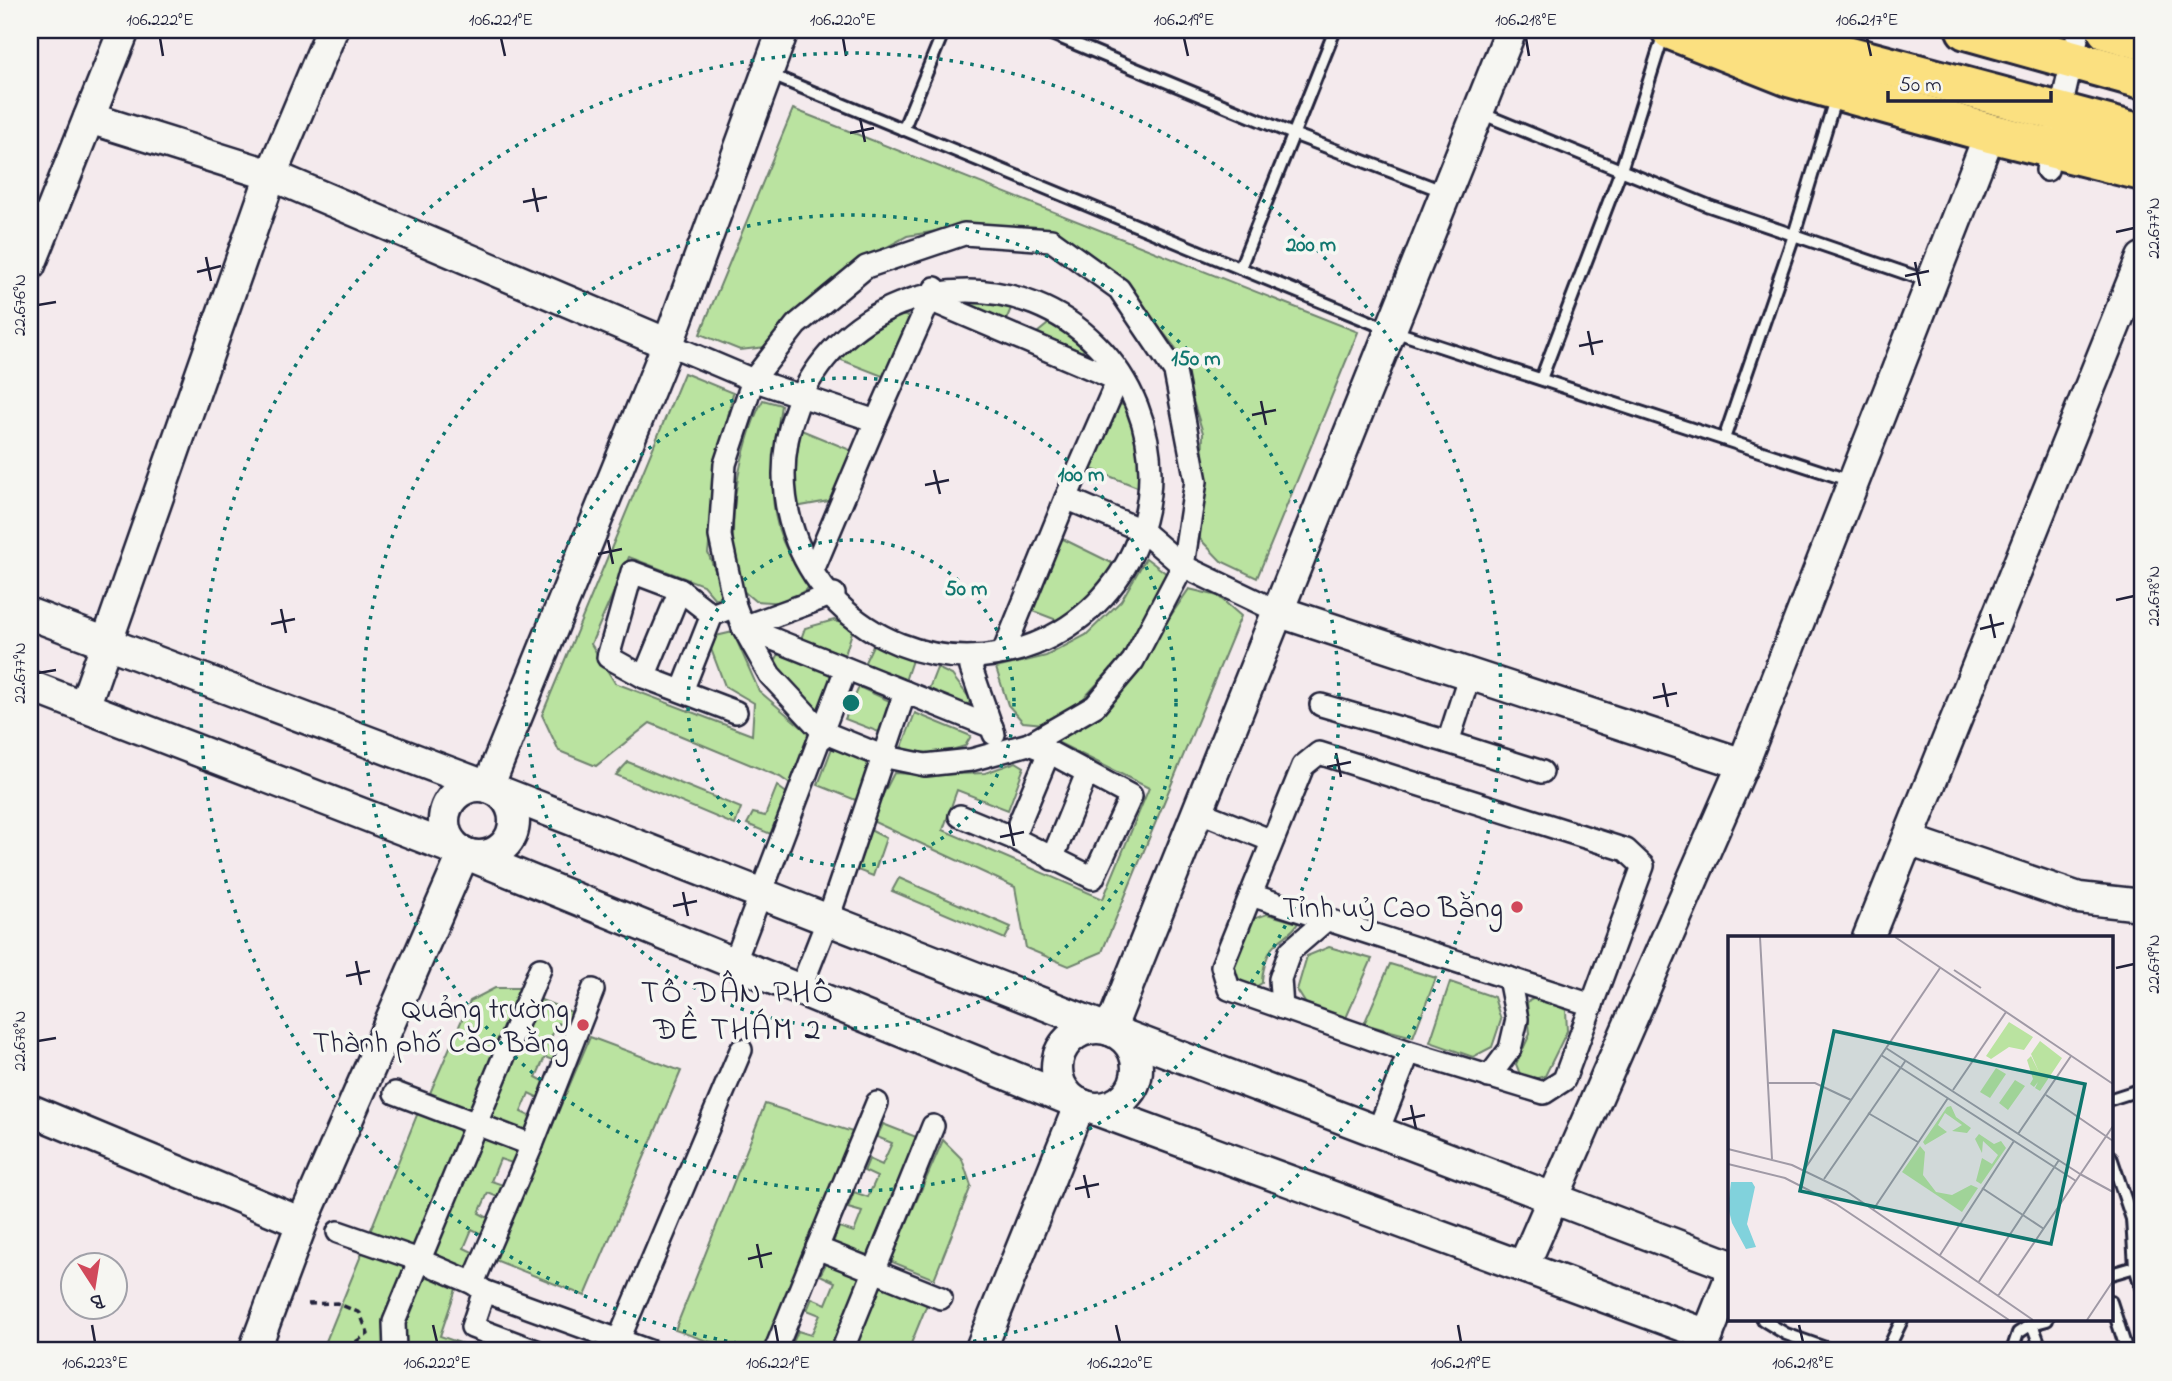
<svg xmlns="http://www.w3.org/2000/svg" width="2172" height="1381" font-family="'Indie Flower',sans-serif">
	<style>
		.grass { fill: #bae3a0; stroke: #6e826e; stroke-width: 2 }
		.lines { fill: none; stroke-linecap: round; stroke-linejoin: round }
		.lane-casing { stroke: #22223b; stroke-width: 16 }
		.street-casing { stroke: #22223b; stroke-width: 26 }
		.secondary-casing { stroke: #22223b; stroke-width: 35 }
		.highway-casing { stroke: #22223b; stroke-width: 44 }
		.path { stroke: #22223b; stroke-width: 3.5; stroke-dasharray: 7 5; stroke-linecap: butt }
		.lane { stroke: #f6f6f2; stroke-width: 10 }
		.street { stroke: #f6f6f2; stroke-width: 21 }
		.secondary { stroke: #f6f6f2; stroke-width: 30 }
		.highway { stroke: #fbe080; stroke-width: 38 }
		.ticks { fill: none; stroke: #22223b; stroke-width: 2.5 }
		.ring { fill: none; stroke: #0f766e; stroke-width: 3.5; stroke-dasharray: 3.5 7 }
		.poi-dot { fill: #d1495b; stroke: #f6f6f2; stroke-width: 2.5 }
		.labels { text-anchor: middle; stroke-width: 7; stroke-linejoin: round; paint-order: stroke }
		.poi-label { font-size: 30px; fill: #22223b; stroke: #f6f6f2; text-anchor: end }
		.neighbourhood-label { font-size: 32px; letter-spacing: 2px; fill: #22223b; stroke: #f6f6f2 }
		.inset-road { fill: none; stroke: #a09aa6; stroke-width: 2 }
		.view { fill: #0f766e; fill-opacity: 0.15; stroke: #0f766e; stroke-width: 3.5 }
		.inset-edge { fill: none; stroke: #22223b; stroke-width: 3.5 }
		.centre { fill: #0f766e; stroke: #f6f6f2; stroke-width: 3.5 }
		.ring-label { font-size: 21px; text-anchor: middle; font-weight: bold; fill: #0f766e; stroke: #f6f6f2; stroke-width: 7; stroke-linejoin: round; paint-order: stroke }
		.neatline { fill: none; stroke: #22223b; stroke-width: 2.5 }
		.ticks-label { font-size: 18px; text-anchor: middle; fill: #22223b }
	</style>
	<rect width="100%" height="100%" fill="#f4eaed"/>
	<filter id="ink" filterUnits="userSpaceOnUse"><feTurbulence type="fractalNoise" baseFrequency=".0143" numOctaves="2"/><feDisplacementMap in="SourceGraphic" scale="14" xChannelSelector="R" yChannelSelector="G"/><feConvolveMatrix kernelMatrix="1 2 1 2 8 2 1 2 1" color-interpolation-filters="sRGB"/></filter>
	<g filter="url(#ink)">
		<!-- grass -->
		<g class="grass">
			<path d="M 793,109 L 1358,332 L 1257,578 L 1221,561 L 1200,539 L 1203,433 L 1177,350 L 1132,293 L 1087,251 L 1038,228 L 973,225 L 907,236 L 867,258 L 823,287 L 766,347 L 740,350 L 700,334 Z"/>
			<path d="M 976,295 L 1013,304 L 1006,320 L 961,301 Z"/>
			<path d="M 892,314 L 911,317 L 885,377 L 831,356 L 856,334 Z"/>
			<path d="M 1053,320 L 1087,345 L 1082,352 L 1037,333 Z"/>
			<path d="M 684,373 L 733,393 L 720,453 L 708,553 L 725,594 L 715,599 L 703,585 L 629,557 L 591,644 L 615,683 L 752,735 L 754,703 L 725,686 L 708,641 L 716,636 L 733,632 L 759,691 L 812,736 L 793,786 L 780,777 L 650,723 L 596,766 L 559,751 L 542,715 Z"/>
			<path d="M 763,400 L 781,405 C 774,454 763,508 789,554 C 796,565 804,575 811,586 L 786,603 L 755,601 L 734,583 C 732,530 731,493 747,441 C 751,427 755,413 763,400 Z"/>
			<path d="M 1117,402 L 1131,410 L 1144,453 L 1145,490 L 1086,467 Z"/>
			<path d="M 794,427 L 855,452 L 834,500 L 795,507 L 786,463 Z"/>
			<path d="M 1059,537 L 1120,567 L 1096,601 L 1067,624 L 1028,609 Z"/>
			<path d="M 1146,558 L 1167,574 L 1148,618 L 1121,658 L 1084,698 L 1044,724 L 1023,722 L 1008,705 L 996,668 L 1046,656 L 1086,635 L 1121,601 Z"/>
			<path d="M 1189,589 L 1218,596 L 1241,616 L 1102,952 L 1069,966 L 1026,948 L 1015,887 L 870,820 L 894,773 L 931,775 L 985,773 L 1016,762 L 1024,767 L 1008,810 L 957,790 L 943,830 L 1103,899 L 1149,788 L 1057,742 L 1112,701 Z"/>
			<path d="M 834,620 L 853,629 L 845,655 L 801,639 L 805,628 Z"/>
			<path d="M 875,641 L 913,657 L 905,681 L 864,664 Z"/>
			<path d="M 779,653 L 832,673 L 837,684 L 825,710 L 817,713 L 773,666 Z"/>
			<path d="M 937,668 L 952,675 L 971,700 L 964,710 L 927,694 Z"/>
			<path d="M 859,687 L 894,703 L 884,734 L 845,719 Z"/>
			<path d="M 915,713 L 971,736 L 965,746 L 932,756 L 900,752 Z"/>
			<path d="M 832,748 L 872,764 L 858,801 L 818,785 Z"/>
			<path d="M 628,762 L 741,808 L 735,825 L 616,775 Z"/>
			<path d="M 777,786 L 792,797 L 773,835 L 747,824 L 753,813 L 765,816 Z"/>
			<path d="M 870,830 L 886,838 L 873,876 L 857,870 Z"/>
			<path d="M 899,878 L 1011,927 L 1005,939 L 892,891 Z"/>
			<path d="M 1267,914 L 1298,923 C 1292,934 1280,938 1272,948 C 1266,957 1262,973 1262,983 L 1252,989 L 1237,977 L 1234,963 L 1253,919 Z"/>
			<path d="M 1329,947 L 1372,959 L 1346,1018 L 1306,1004 L 1297,990 L 1307,956 Z"/>
			<path d="M 1390,964 L 1436,978 L 1413,1037 L 1364,1024 Z"/>
			<path d="M 1450,982 L 1494,997 L 1501,1020 L 1492,1047 L 1473,1057 L 1430,1042 Z"/>
			<path d="M 495,988 L 523,988 L 474,1111 L 430,1093 L 470,1001 Z"/>
			<path d="M 1538,996 L 1566,1010 L 1567,1031 L 1545,1076 L 1531,1080 L 1520,1074 L 1516,1064 L 1530,1034 L 1527,1002 Z"/>
			<path d="M 536,998 L 577,1014 L 573,1028 L 557,1023 L 548,1045 L 562,1050 L 557,1062 L 545,1057 L 536,1077 L 549,1084 L 543,1100 L 529,1093 L 521,1112 L 536,1119 L 529,1135 L 488,1115 Z"/>
			<path d="M 590,1037 L 681,1071 L 585,1296 L 495,1260 Z"/>
			<path d="M 765,1104 L 859,1134 L 770,1351 L 736,1351 L 675,1330 Z"/>
			<path d="M 419,1110 L 466,1128 L 417,1249 L 370,1232 Z"/>
			<path d="M 883,1124 L 924,1140 L 876,1258 L 833,1243 L 839,1227 L 854,1232 L 862,1212 L 848,1208 L 854,1192 L 868,1197 L 877,1177 L 864,1171 L 869,1159 L 882,1165 L 892,1143 L 877,1137 Z"/>
			<path d="M 479,1134 L 520,1151 L 515,1164 L 500,1159 L 491,1181 L 506,1186 L 500,1198 L 488,1193 L 479,1213 L 492,1220 L 486,1236 L 472,1229 L 464,1248 L 479,1255 L 472,1271 L 431,1252 Z"/>
			<path d="M 943,1140 L 962,1159 L 971,1186 L 934,1279 L 890,1261 Z"/>
			<path d="M 364,1248 L 409,1267 L 393,1351 L 322,1351 Z"/>
			<path d="M 827,1262 L 867,1278 L 837,1351 L 805,1351 L 791,1347 L 798,1331 L 811,1335 L 820,1315 L 807,1310 L 812,1298 L 826,1304 L 835,1282 L 820,1275 Z"/>
			<path d="M 418,1271 L 457,1286 L 440,1336 L 466,1345 L 463,1351 L 401,1351 L 398,1325 Z"/>
			<path d="M 881,1284 L 928,1302 L 908,1351 L 854,1351 Z"/>
		</g>
		<g class="lines">
			<!-- lane casing -->
			<g class="lane-casing">
				<g id="lane">
					<path d="M 1042,30 L 1293,134 L 1445,192"/>
					<path d="M 769,74 L 1390,330 L 1851,481"/>
					<path d="M 1478,112 L 1709,206 L 1928,281"/>
					<path d="M 903,130 L 944,30"/>
					<path d="M 1240,268 L 1335,30"/>
					<path d="M 1541,379 L 1621,170 L 1664,33"/>
					<path d="M 1724,439 L 1794,235 L 1836,96"/>
					<path d="M 2111,1099 L 2142,1089"/>
					<path d="M 2111,1157 L 2132,1219 L 2135,1267 L 2142,1290"/>
					<path d="M 2111,1274 L 2135,1267"/>
					<path d="M 2111,1302 L 2127,1351"/>
					<path d="M 1763,1320 L 1786,1334 L 1834,1351"/>
					<path d="M 1887,1351 L 1902,1320"/>
					<path d="M 2012,1351 L 2018,1333 L 2032,1324"/>
					<path d="M 2042,1351 L 2032,1324 L 2047,1320"/>
				</g>
			</g>
			<!-- street casing -->
			<g class="street-casing">
				<g id="street">
					<path d="M 2047,170 L 2079,30"/>
					<path d="M 964,234 L 1051,240 L 1119,289 L 1175,372 L 1196,481 L 1183,566 L 1133,661 L 1095,706 L 1029,744 L 971,760 L 925,765 L 882,756 L 823,732 L 770,675 L 743,627 L 735,606 L 720,536 L 725,464 L 753,380 L 796,325 L 866,267 Z"/>
					<circle cx="967" cy="474" r="183"/>
					<path d="M 930,300 L 1118,380"/>
					<path d="M 668,344 L 753,380 L 876,421"/>
					<path d="M 1066,498 L 1141,530 L 1183,566 L 1277,611"/>
					<path d="M 814,568 L 876,421 L 935,288"/>
					<path d="M 735,606 L 712,615 L 680,590 L 632,572 L 608,657 L 644,677 L 736,712"/>
					<path d="M 743,627 L 905,692"/>
					<path d="M 743,627 L 834,594"/>
					<path d="M 1003,653 L 1066,498 L 1119,377"/>
					<path d="M 976,657 L 971,668 L 994,734"/>
					<path d="M 644,677 L 680,590"/>
					<path d="M 682,691 L 712,615"/>
					<path d="M 1321,705 L 1448,742 L 1470,674"/>
					<path d="M 1448,742 L 1542,772"/>
					<path d="M 1198,811 L 1272,841"/>
					<path d="M 960,816 L 1013,838 L 1093,878 L 1131,796 L 1049,752 L 1029,744"/>
					<path d="M 1013,838 L 1049,752"/>
					<path d="M 1052,859 L 1087,773"/>
					<path d="M 1251,895 L 1592,1005"/>
					<path d="M 734,964 L 846,669"/>
					<path d="M 800,990 L 828,919 L 905,692 L 992,727"/>
					<path d="M 1282,1008 L 1280,979 L 1290,951 L 1326,920"/>
					<path d="M 1489,1077 L 1510,1049 L 1517,1019 L 1509,978"/>
					<path d="M 395,1093 L 532,1145 L 593,990"/>
					<path d="M 1378,1131 L 1409,1052 L 1544,1093 L 1564,1080 L 1643,866 L 1626,850 L 1319,753 L 1303,766 L 1222,966 L 1229,989 L 1409,1052"/>
					<path d="M 532,1145 L 473,1283 L 484,1291 L 649,1351"/>
					<path d="M 338,1232 L 419,1260 L 473,1283"/>
					<path d="M 817,1248 L 877,1103"/>
					<path d="M 484,1291 L 472,1327 L 536,1351"/>
					<path d="M 395,1351 L 394,1322 L 540,969"/>
					<path d="M 614,1351 L 741,1050"/>
					<path d="M 775,1351 L 817,1248 L 941,1298"/>
					<path d="M 842,1351 L 933,1126"/>
				</g>
			</g>
			<!-- secondary casing -->
			<g class="secondary-casing">
				<g id="secondary">
					<path d="M 89,118 L 271,175 L 668,344"/>
					<path d="M 30,265 L 124,30"/>
					<path d="M 1277,611 L 1743,764"/>
					<path d="M 30,614 L 488,787 L 1110,1030 L 1729,1265"/>
					<path d="M 30,686 L 464,853 L 1080,1104 L 1708,1335"/>
					<path d="M 84,707 L 271,175 L 332,30"/>
					<circle cx="479" cy="821" r="35"/>
					<path d="M 488,787 L 668,344 L 783,30"/>
					<path d="M 1908,840 L 2079,898 L 2142,905"/>
					<path d="M 1868,938 L 2142,258"/>
					<circle cx="1097" cy="1068" r="40"/>
					<path d="M 1110,1030 L 1511,30"/>
					<path d="M 30,1110 L 302,1223"/>
					<path d="M 1523,1267 L 1743,764 L 1990,133"/>
					<path d="M 254,1351 L 302,1223 L 464,853"/>
					<path d="M 980,1351 L 1080,1104"/>
					<path d="M 1701,1351 L 1729,1281"/>
				</g>
			</g>
			<!-- highway casing -->
			<g class="highway-casing">
				<g id="highway">
					<path d="M 1671,30 L 1792,78 L 1990,133 L 2142,171"/>
					<path d="M 1763,30 L 1828,50 L 2142,134"/>
					<path d="M 1966,30 L 2142,79"/>
					<path d="M 2107,30 L 2142,40"/>
				</g>
			</g>
			<!-- path -->
			<path class="path" d="M 308,1304 L 337,1303 L 360,1313 L 368,1334 L 352,1344 L 350,1351"/>
			<!-- lane -->
			<use href="#lane" class="lane"/>
			<!-- street -->
			<use href="#street" class="street"/>
			<!-- secondary -->
			<use href="#secondary" class="secondary"/>
			<!-- highway -->
			<use href="#highway" class="highway"/>
		</g>
	</g>
	<!-- ticks -->
	<path class="ticks" d="M 160,38 L 163,56M 501,38 L 505,56M 843,38 L 846,56M 1184,38 L 1188,56M 1526,38 L 1529,56M 1867,38 L 1871,56M 860,118 L 865,142M 850,133 L 874,128M 533,188 L 538,212M 523,202 L 547,197M 2116,232 L 2134,228M 206,257 L 211,281M 1915,262 L 1920,286M 197,272 L 221,266M 1905,276 L 1929,271M 38,305 L 56,302M 1588,331 L 1593,355M 1579,346 L 1603,341M 1261,401 L 1266,425M 1252,415 L 1276,410M 934,470 L 940,494M 925,485 L 949,480M 608,540 L 613,564M 598,554 L 622,549M 2116,600 L 2134,596M 281,609 L 286,633M 1990,614 L 1995,638M 271,624 L 295,619M 1980,629 L 2004,623M 38,673 L 56,670M 1663,683 L 1668,707M 1653,698 L 1677,693M 1336,753 L 1341,777M 1327,767 L 1351,762M 1009,822 L 1014,846M 1000,837 L 1024,832M 683,892 L 688,916M 673,906 L 697,901M 356,961 L 361,985M 2116,968 L 2134,964M 346,976 L 370,971M 38,1041 L 56,1038M 1411,1105 L 1416,1129M 1402,1120 L 1425,1115M 1084,1175 L 1089,1198M 1075,1189 L 1099,1184M 757,1244 L 762,1268M 748,1259 L 772,1253M 92,1325 L 95,1342M 433,1325 L 437,1342M 775,1325 L 778,1342M 1116,1325 L 1120,1342M 1458,1325 L 1461,1342M 1799,1325 L 1803,1342"/>
	<!-- distance rings -->
	<g class="ring">
		<circle cx="851" cy="703" r="163"/>
		<circle cx="851" cy="703" r="325"/>
		<circle cx="851" cy="703" r="488"/>
		<path d="M800 1351A650 650 0 1 1 902 1351"/>
	</g>
	<!-- markers -->
	<g class="poi-dot">
		<circle cx="1517" cy="907" r="7"/>
		<circle cx="583" cy="1025" r="7"/>
	</g>
	<g class="labels">
		<!-- poi labels -->
		<g class="poi-label">
			<text x="1503" y="917">Tỉnh uỷ Cao Bằng</text>
			<text x="569" y="1018">Quảng trường<tspan x="569" dy="34">Thành phố Cao Bằng</tspan></text>
		</g>
		<!-- neighbourhood labels -->
		<g class="neighbourhood-label">
			<text x="738" y="1002">TỔ DÂN PHỐ<tspan x="738" dy="37">ĐỀ THÁM 2</tspan></text>
		</g>
	</g>
	<!-- overview -->
	<g transform="translate(1728 936)">
		<rect width="385" height="385" fill="#f4eaed"/>
		<path d="M 281,86 L 305,101 L 296,114 L 281,111 L 263,123 L 258,120 ZM 312,105 L 334,122 L 312,155 L 307,152 L 310,146 L 306,151 L 302,148 L 305,143 L 299,124 L 303,120 L 311,136 L 303,118 ZM 268,132 L 278,138 L 262,162 L 252,156 ZM 287,144 L 297,150 L 280,174 L 271,167 ZM 223,170 L 228,181 L 243,192 L 239,197 L 224,195 L 234,189 L 217,177 L 210,189 L 219,196 L 197,209 L 195,206 L 219,171 ZM 251,198 L 266,208 L 273,205 L 278,212 L 253,248 L 248,245 L 254,222 L 264,228 L 270,219 L 255,205 L 254,217 L 247,203 ZM 192,210 L 197,216 L 195,239 L 208,256 L 224,259 L 243,249 L 250,252 L 234,276 L 174,236 Z" fill="#bae3a0"/>
		<path d="M 3,246 L 24,246 L 27,251 L 19,288 L 28,311 L 18,313 L 4,287 L 0,271 Z" fill="#81d2dc"/>
		<path class="inset-road" d="M 32,1 L 44,223M 167,1 L 385,148M 226,34 L 253,52M 158,112 L 352,238M 153,119 L 348,245M 40,147 L 87,147 L 123,164M 225,154 L 278,76M 318,159 L 385,205M 140,177 L 190,206M 290,198 L 343,120M 0,213 L 64,229 L 118,255 L 305,384M 0,228 L 57,242 L 108,268 L 281,384M 76,234 L 212,32M 352,238 L 385,256M 96,243 L 178,124M 254,252 L 316,293M 145,274 L 220,162M 212,319 L 286,205M 250,347 L 331,224M 270,360 L 385,190M 359,384 L 385,345"/>
		<path class="view" d="M 106,95 L 357,148 L 323,308 L 72,255 Z"/>
		<rect width="385" height="385" class="inset-edge"/>
	</g>
	<circle cx="851" cy="703" r="10" class="centre"/>
	<g class="ring-label">
		<text x="1311" y="251">200 m</text>
		<text x="1196" y="365">150 m</text>
		<text x="1081" y="481">100 m</text>
		<text x="966" y="595">50 m</text>
	</g>
	<!-- margin -->
	<rect width="2172" height="1381" fill="none" stroke="#f6f6f2" stroke-width="77"/>
	<!-- north arrow -->
	<g transform="translate(94 1286) rotate(168)"><circle r="33" fill="#f6f6f2" stroke="#a1a1a9" stroke-width="2"/>
	<path d="M0-5L12 26L0 18L-12 26Z" fill="#d1495b"/>
	<text y="-10" font-size="19" font-weight="bold" text-anchor="middle" fill="#22223b">B</text>
	</g>
	<!-- scale -->
	<path d="M1888 91v10h163v-10" fill="none" stroke="#22223b" stroke-width="3.5"/>
	<text x="1899" y="91" font-size="21" fill="#22223b" stroke="#f6f6f2" stroke-width="5" paint-order="stroke">50 m</text>
	<rect x="38" y="38" width="2096" height="1304" class="neatline"/>
	<g class="ticks-label">
		<text x="160" y="25">106.222°E</text>
		<text x="501" y="25">106.221°E</text>
		<text x="843" y="25">106.220°E</text>
		<text x="1184" y="25">106.219°E</text>
		<text x="1526" y="25">106.218°E</text>
		<text x="1867" y="25">106.217°E</text>
		<text transform="translate(2153 228) rotate(-90)" y="6">22.677°N</text>
		<text transform="translate(19 305) rotate(-90)" y="6">22.676°N</text>
		<text transform="translate(2153 596) rotate(-90)" y="6">22.678°N</text>
		<text transform="translate(19 673) rotate(-90)" y="6">22.677°N</text>
		<text transform="translate(2153 964) rotate(-90)" y="6">22.679°N</text>
		<text transform="translate(19 1041) rotate(-90)" y="6">22.678°N</text>
		<text x="95" y="1368">106.223°E</text>
		<text x="437" y="1368">106.222°E</text>
		<text x="778" y="1368">106.221°E</text>
		<text x="1120" y="1368">106.220°E</text>
		<text x="1461" y="1368">106.219°E</text>
		<text x="1803" y="1368">106.218°E</text>
	</g>
</svg>
